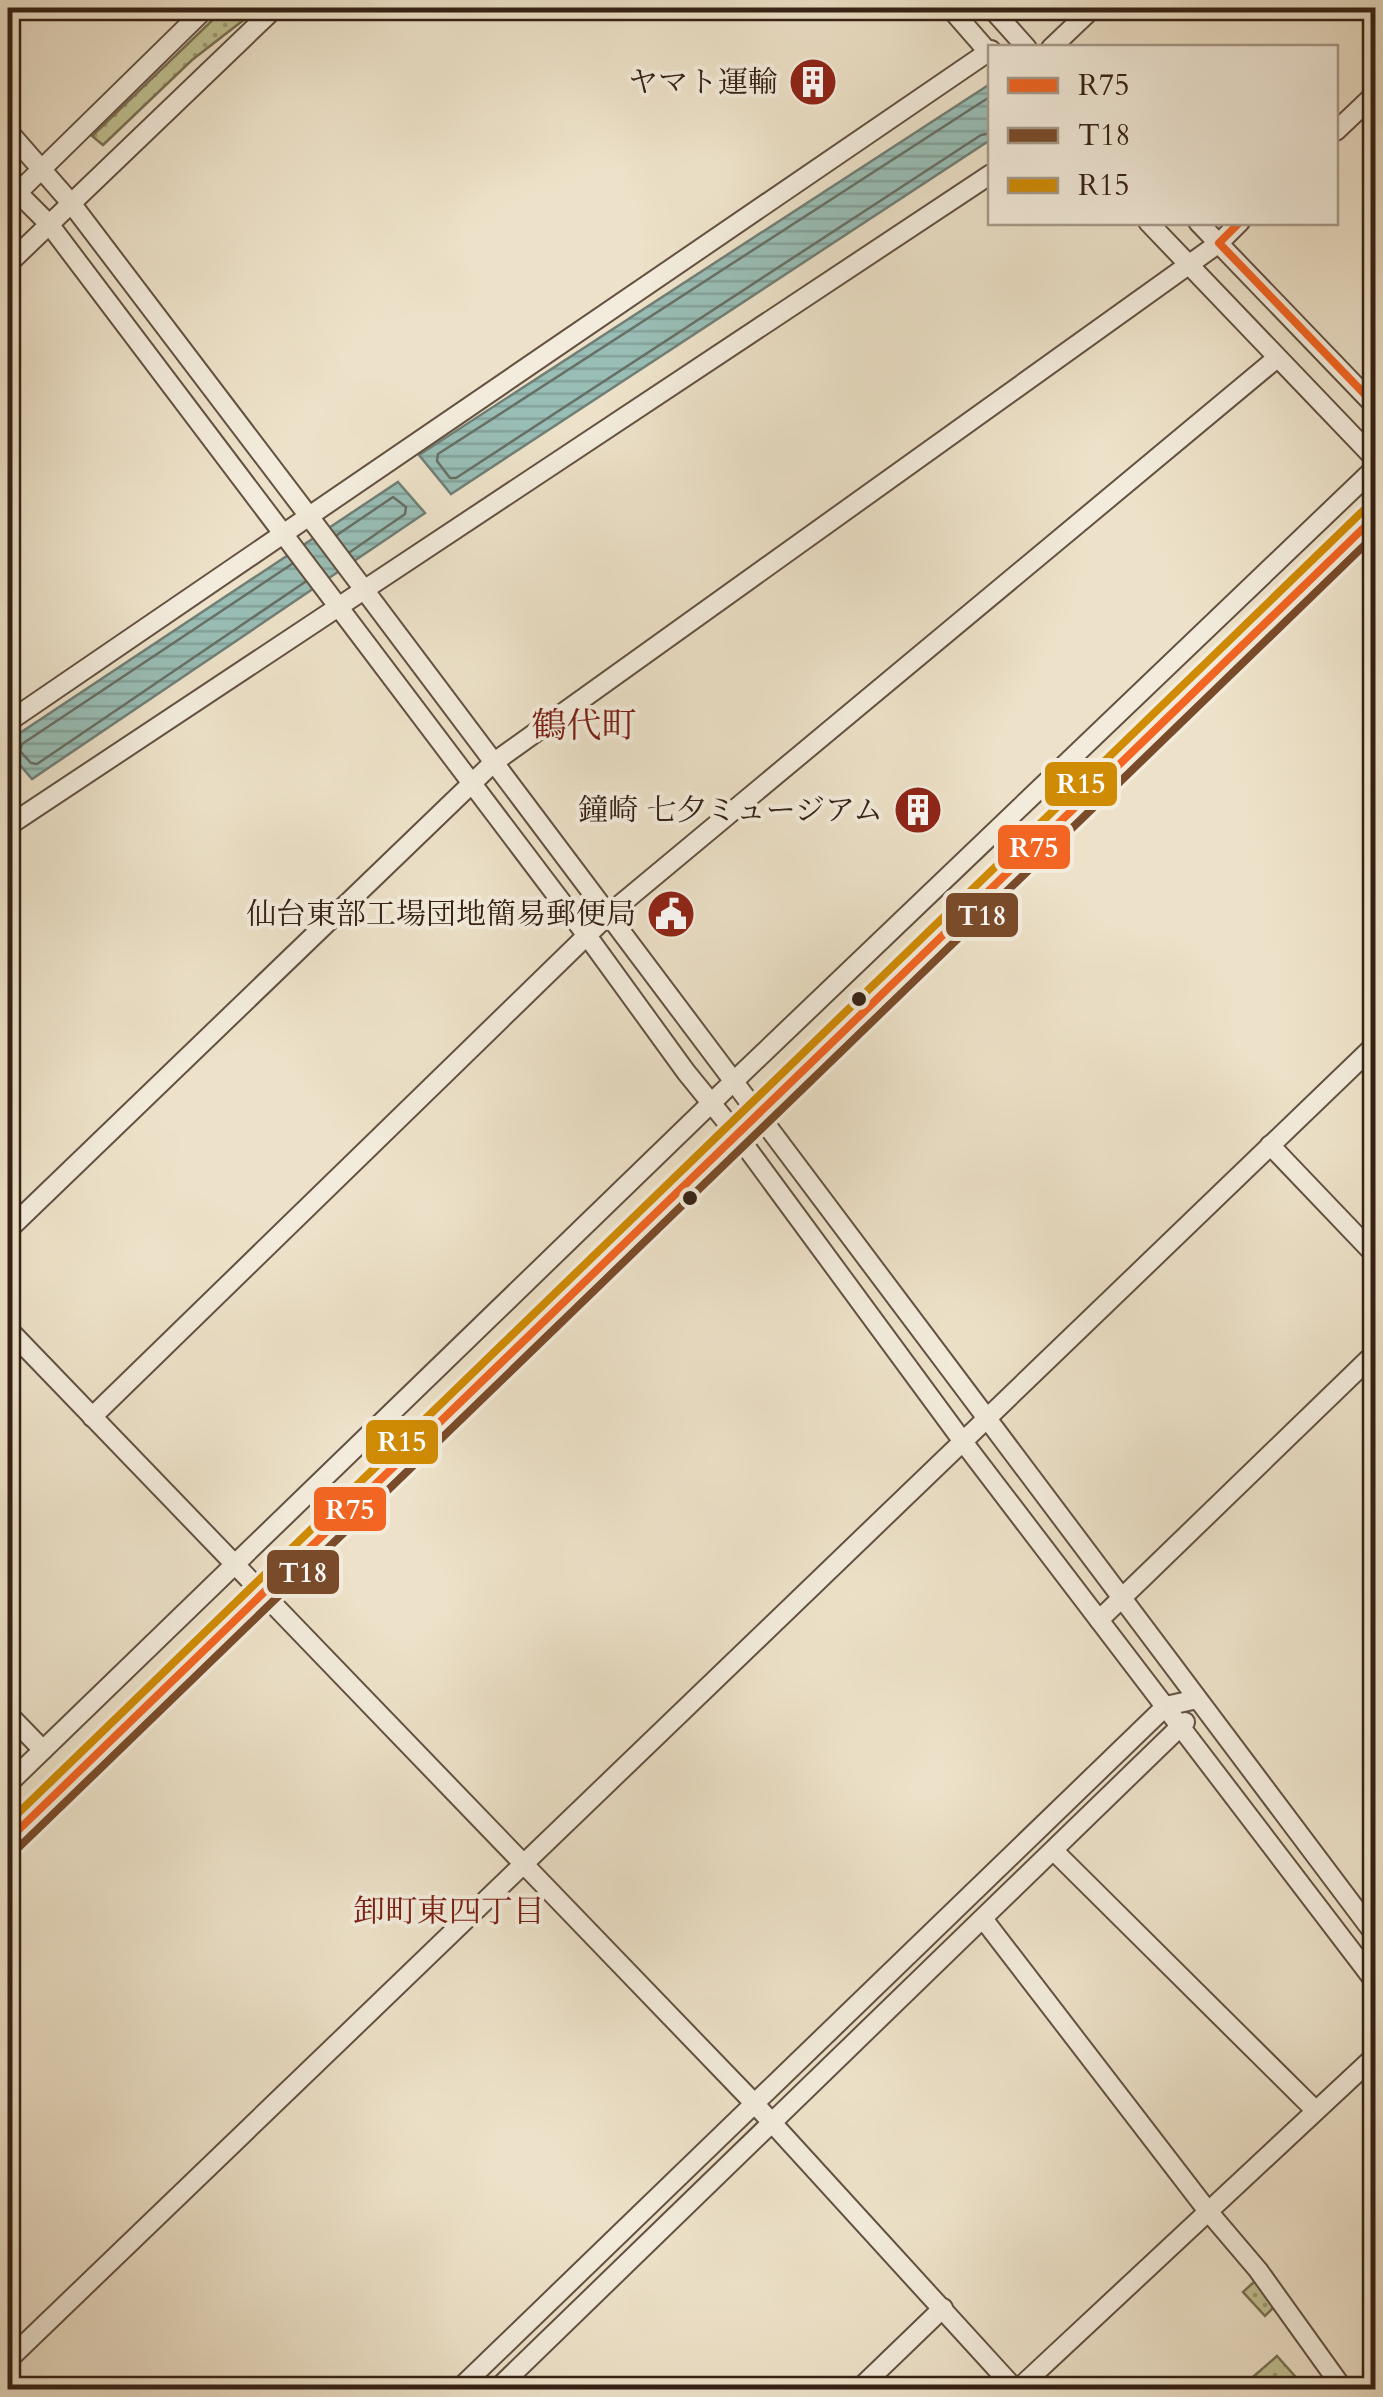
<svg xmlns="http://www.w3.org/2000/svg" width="1383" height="2397" font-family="Cardo,'Noto Serif JP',serif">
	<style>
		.grass { fill: url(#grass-dots); stroke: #7a7154; stroke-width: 2.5 }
		.water { fill: url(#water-rules); stroke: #717f76; stroke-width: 2.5 }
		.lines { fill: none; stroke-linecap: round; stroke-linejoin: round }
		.shore { stroke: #677066; stroke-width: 2.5 }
		.minor-casing { stroke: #635142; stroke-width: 22 }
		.minor { stroke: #f3ecdc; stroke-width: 18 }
		.bus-1-casing { stroke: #f3ecdc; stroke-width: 15 }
		.bus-2-casing { stroke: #f3ecdc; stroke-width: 15 }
		.bus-3-casing { stroke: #f3ecdc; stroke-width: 15 }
		.bus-1 { stroke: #f26522; stroke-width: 8 }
		.bus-2 { stroke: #7a4b2a; stroke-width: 8 }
		.bus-3 { stroke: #d08b04; stroke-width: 8 }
		.bus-dot { fill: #352115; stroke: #f3ecdc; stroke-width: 4 }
		.labels { text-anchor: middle; stroke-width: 8; stroke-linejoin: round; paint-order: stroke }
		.poi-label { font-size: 30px; fill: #352115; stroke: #f3ecdc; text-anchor: end }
		.neighbourhood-label { font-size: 32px; fill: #7a1f14; stroke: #f3ecdc }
		.quarter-label { font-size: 35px; fill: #7a1f14; stroke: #f3ecdc }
		.line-badge { stroke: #f3ecdc; stroke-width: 4 }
		.badge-label { font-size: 28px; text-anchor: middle; font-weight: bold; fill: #fff }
	</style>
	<defs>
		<pattern id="grass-dots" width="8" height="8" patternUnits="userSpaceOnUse" patternTransform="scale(2.5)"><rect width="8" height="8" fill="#bfc192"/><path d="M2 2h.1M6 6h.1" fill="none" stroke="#9c9c76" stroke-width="1.8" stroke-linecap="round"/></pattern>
		<pattern id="water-rules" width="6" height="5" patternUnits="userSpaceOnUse" patternTransform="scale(2.5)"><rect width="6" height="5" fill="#99beb6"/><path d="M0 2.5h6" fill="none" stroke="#84a39c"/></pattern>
	</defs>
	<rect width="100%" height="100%" fill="#ede2c9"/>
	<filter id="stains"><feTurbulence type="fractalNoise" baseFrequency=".002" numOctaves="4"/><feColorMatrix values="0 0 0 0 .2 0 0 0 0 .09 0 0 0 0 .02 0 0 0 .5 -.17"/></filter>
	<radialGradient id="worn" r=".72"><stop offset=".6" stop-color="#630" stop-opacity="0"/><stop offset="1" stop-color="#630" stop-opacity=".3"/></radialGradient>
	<!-- grass -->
	<g class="grass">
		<path d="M 225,8 L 259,8 L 192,60 L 103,145 L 92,136 Z"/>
		<path d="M 1255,2281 L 1274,2307 L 1265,2316 L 1243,2292 Z"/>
		<path d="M 1277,2356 L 1302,2384 L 1296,2389 L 1239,2389 Z"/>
	</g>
	<!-- water -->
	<g class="water">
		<path d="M 990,84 L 990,140 L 451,494 L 419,455 Z"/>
		<path d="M 398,482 L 425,513 L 32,779 L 8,751 L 8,741 Z"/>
	</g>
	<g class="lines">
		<!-- shore -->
		<g class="shore">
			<path d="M 991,96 L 438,454 L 437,461 L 450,478 L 456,478 L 981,135 L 991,133"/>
			<path d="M 337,535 L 393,497 L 406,507 L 405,514 L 350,552"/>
			<path d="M 292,564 L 22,744 L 20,751 L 31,763 L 37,764 L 305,582"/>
		</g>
		<!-- minor casing -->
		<g class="minor-casing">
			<g id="minor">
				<path d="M 950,8 L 991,55"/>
				<path d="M 991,8 L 1027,48"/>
				<path d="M 1051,48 L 1093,8"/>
				<path d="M 8,131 L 71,203 L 308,515 L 1376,1936"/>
				<path d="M 1336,131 L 1376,93"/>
				<path d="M 8,183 L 49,224 L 588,937 L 686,1072 L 738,1136 L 964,1443 L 1376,1983"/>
				<path d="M 8,202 L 206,8"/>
				<path d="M 1148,222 L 1376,460"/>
				<path d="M 1198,222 L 1376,407"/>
				<path d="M 8,264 L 275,8"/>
				<path d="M 8,722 L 991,50"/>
				<path d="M 8,826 L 991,174"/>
				<path d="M 1270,1145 L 1376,1256"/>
				<path d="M 8,1230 L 493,763 L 1219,243 L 1240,222"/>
				<path d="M 8,1329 L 754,2103 L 1016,2390"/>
				<path d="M 92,1417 L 609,914 L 1277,358"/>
				<path d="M 1099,1620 L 1376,1352"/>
				<path d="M 8,1714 L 43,1750"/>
				<path d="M 8,1784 L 733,1082 L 1376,467"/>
				<path d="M 8,1840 L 1376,516"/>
				<path d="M 1055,1852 L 1315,2110"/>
				<path d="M 984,1920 L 1207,2210 L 1258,2270 L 1344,2390"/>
				<path d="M 8,2360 L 1376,1044"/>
				<path d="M 458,2390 L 1166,1706 L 1197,1699"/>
				<path d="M 496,2390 L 1185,1722"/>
				<path d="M 858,2390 L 943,2308"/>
				<path d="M 1017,2390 L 1376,2055"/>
				<path d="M 1372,2390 L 1376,2386"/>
			</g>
		</g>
		<!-- minor -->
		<use href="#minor" class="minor"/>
		<!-- bus-1 casing -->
		<g class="bus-1-casing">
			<g id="bus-1">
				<path d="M 1240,222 L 1219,243 L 1376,406"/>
				<path d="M 8,1840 L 1376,516"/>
			</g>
		</g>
		<!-- bus-2 casing -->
		<g class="bus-2-casing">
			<path id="bus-2" d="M 17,1849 L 1376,534"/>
		</g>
		<!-- bus-3 casing -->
		<g class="bus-3-casing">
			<path id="bus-3" d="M 8,1823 L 1367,507"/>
		</g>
		<!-- bus-1 -->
		<use href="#bus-1" class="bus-1"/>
		<!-- bus-2 -->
		<use href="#bus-2" class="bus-2"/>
		<!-- bus-3 -->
		<use href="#bus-3" class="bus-3"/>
	</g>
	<!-- icons -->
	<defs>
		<g id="building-disc" transform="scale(2.5)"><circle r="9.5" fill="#8f2418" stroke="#f3ecdc"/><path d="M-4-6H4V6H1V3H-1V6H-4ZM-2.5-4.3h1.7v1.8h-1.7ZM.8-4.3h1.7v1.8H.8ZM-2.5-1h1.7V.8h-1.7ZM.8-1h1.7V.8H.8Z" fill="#fff"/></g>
		<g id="civic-disc" transform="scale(2.5)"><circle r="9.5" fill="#8f2418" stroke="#f3ecdc"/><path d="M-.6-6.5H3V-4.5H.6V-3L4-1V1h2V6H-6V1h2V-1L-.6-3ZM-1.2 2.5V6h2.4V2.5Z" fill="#fff"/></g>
	</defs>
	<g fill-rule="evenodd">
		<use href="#building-disc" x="813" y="82"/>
		<use href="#building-disc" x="918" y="810"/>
		<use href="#civic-disc" x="671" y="914"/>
	</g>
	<!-- markers -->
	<g class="bus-dot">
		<circle cx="859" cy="999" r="9"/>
		<circle cx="690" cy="1198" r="9"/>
	</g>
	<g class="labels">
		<!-- poi labels -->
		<g class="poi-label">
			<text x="778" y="92">ヤマト運輸</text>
			<text x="883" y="820">鐘崎 七夕ミュージアム</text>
			<text x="636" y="924">仙台東部工場団地簡易郵便局</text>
		</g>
		<!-- neighbourhood labels -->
		<g class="neighbourhood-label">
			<text x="449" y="1922">卸町東四丁目</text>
		</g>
		<!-- quarter labels -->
		<g class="quarter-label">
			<text x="584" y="737">鶴代町</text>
		</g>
	</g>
	<g class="line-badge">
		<rect x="1043" y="760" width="76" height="48" rx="10" fill="#d08b04"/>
		<rect x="996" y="823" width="76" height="48" rx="10" fill="#f26522"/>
		<rect x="944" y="891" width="76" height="48" rx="10" fill="#7a4b2a"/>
		<rect x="364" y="1418" width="76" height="48" rx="10" fill="#d08b04"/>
		<rect x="312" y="1485" width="76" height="48" rx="10" fill="#f26522"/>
		<rect x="265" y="1548" width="76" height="48" rx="10" fill="#7a4b2a"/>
	</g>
	<g class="badge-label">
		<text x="1081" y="793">R15</text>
		<text x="1034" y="857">R75</text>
		<text x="982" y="925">T18</text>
		<text x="402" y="1451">R15</text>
		<text x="350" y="1519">R75</text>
		<text x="303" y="1582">T18</text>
	</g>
	<!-- margin -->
	<rect width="1383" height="2397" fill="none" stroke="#ede2c9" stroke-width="40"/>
	<rect x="10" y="10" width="1363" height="2377" fill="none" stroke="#352115" stroke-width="5"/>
	<rect x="20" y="20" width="1343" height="2357" fill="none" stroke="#352115" stroke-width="2.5"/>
	<!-- legend -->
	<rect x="988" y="45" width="350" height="180" fill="#f3ecdc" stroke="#a79b8c" stroke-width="2.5"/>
	<rect x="1008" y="78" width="50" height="15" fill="#f26522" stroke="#a79b8c" stroke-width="2.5"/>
	<text x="1078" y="95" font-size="30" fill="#352115">R75</text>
	<rect x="1008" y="128" width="50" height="15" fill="#7a4b2a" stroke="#a79b8c" stroke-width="2.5"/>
	<text x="1078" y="145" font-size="30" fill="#352115">T18</text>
	<rect x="1008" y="178" width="50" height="15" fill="#d08b04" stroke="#a79b8c" stroke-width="2.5"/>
	<text x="1078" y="195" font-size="30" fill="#352115">R15</text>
	<rect width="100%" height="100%" filter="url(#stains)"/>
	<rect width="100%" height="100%" fill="url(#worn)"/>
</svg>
